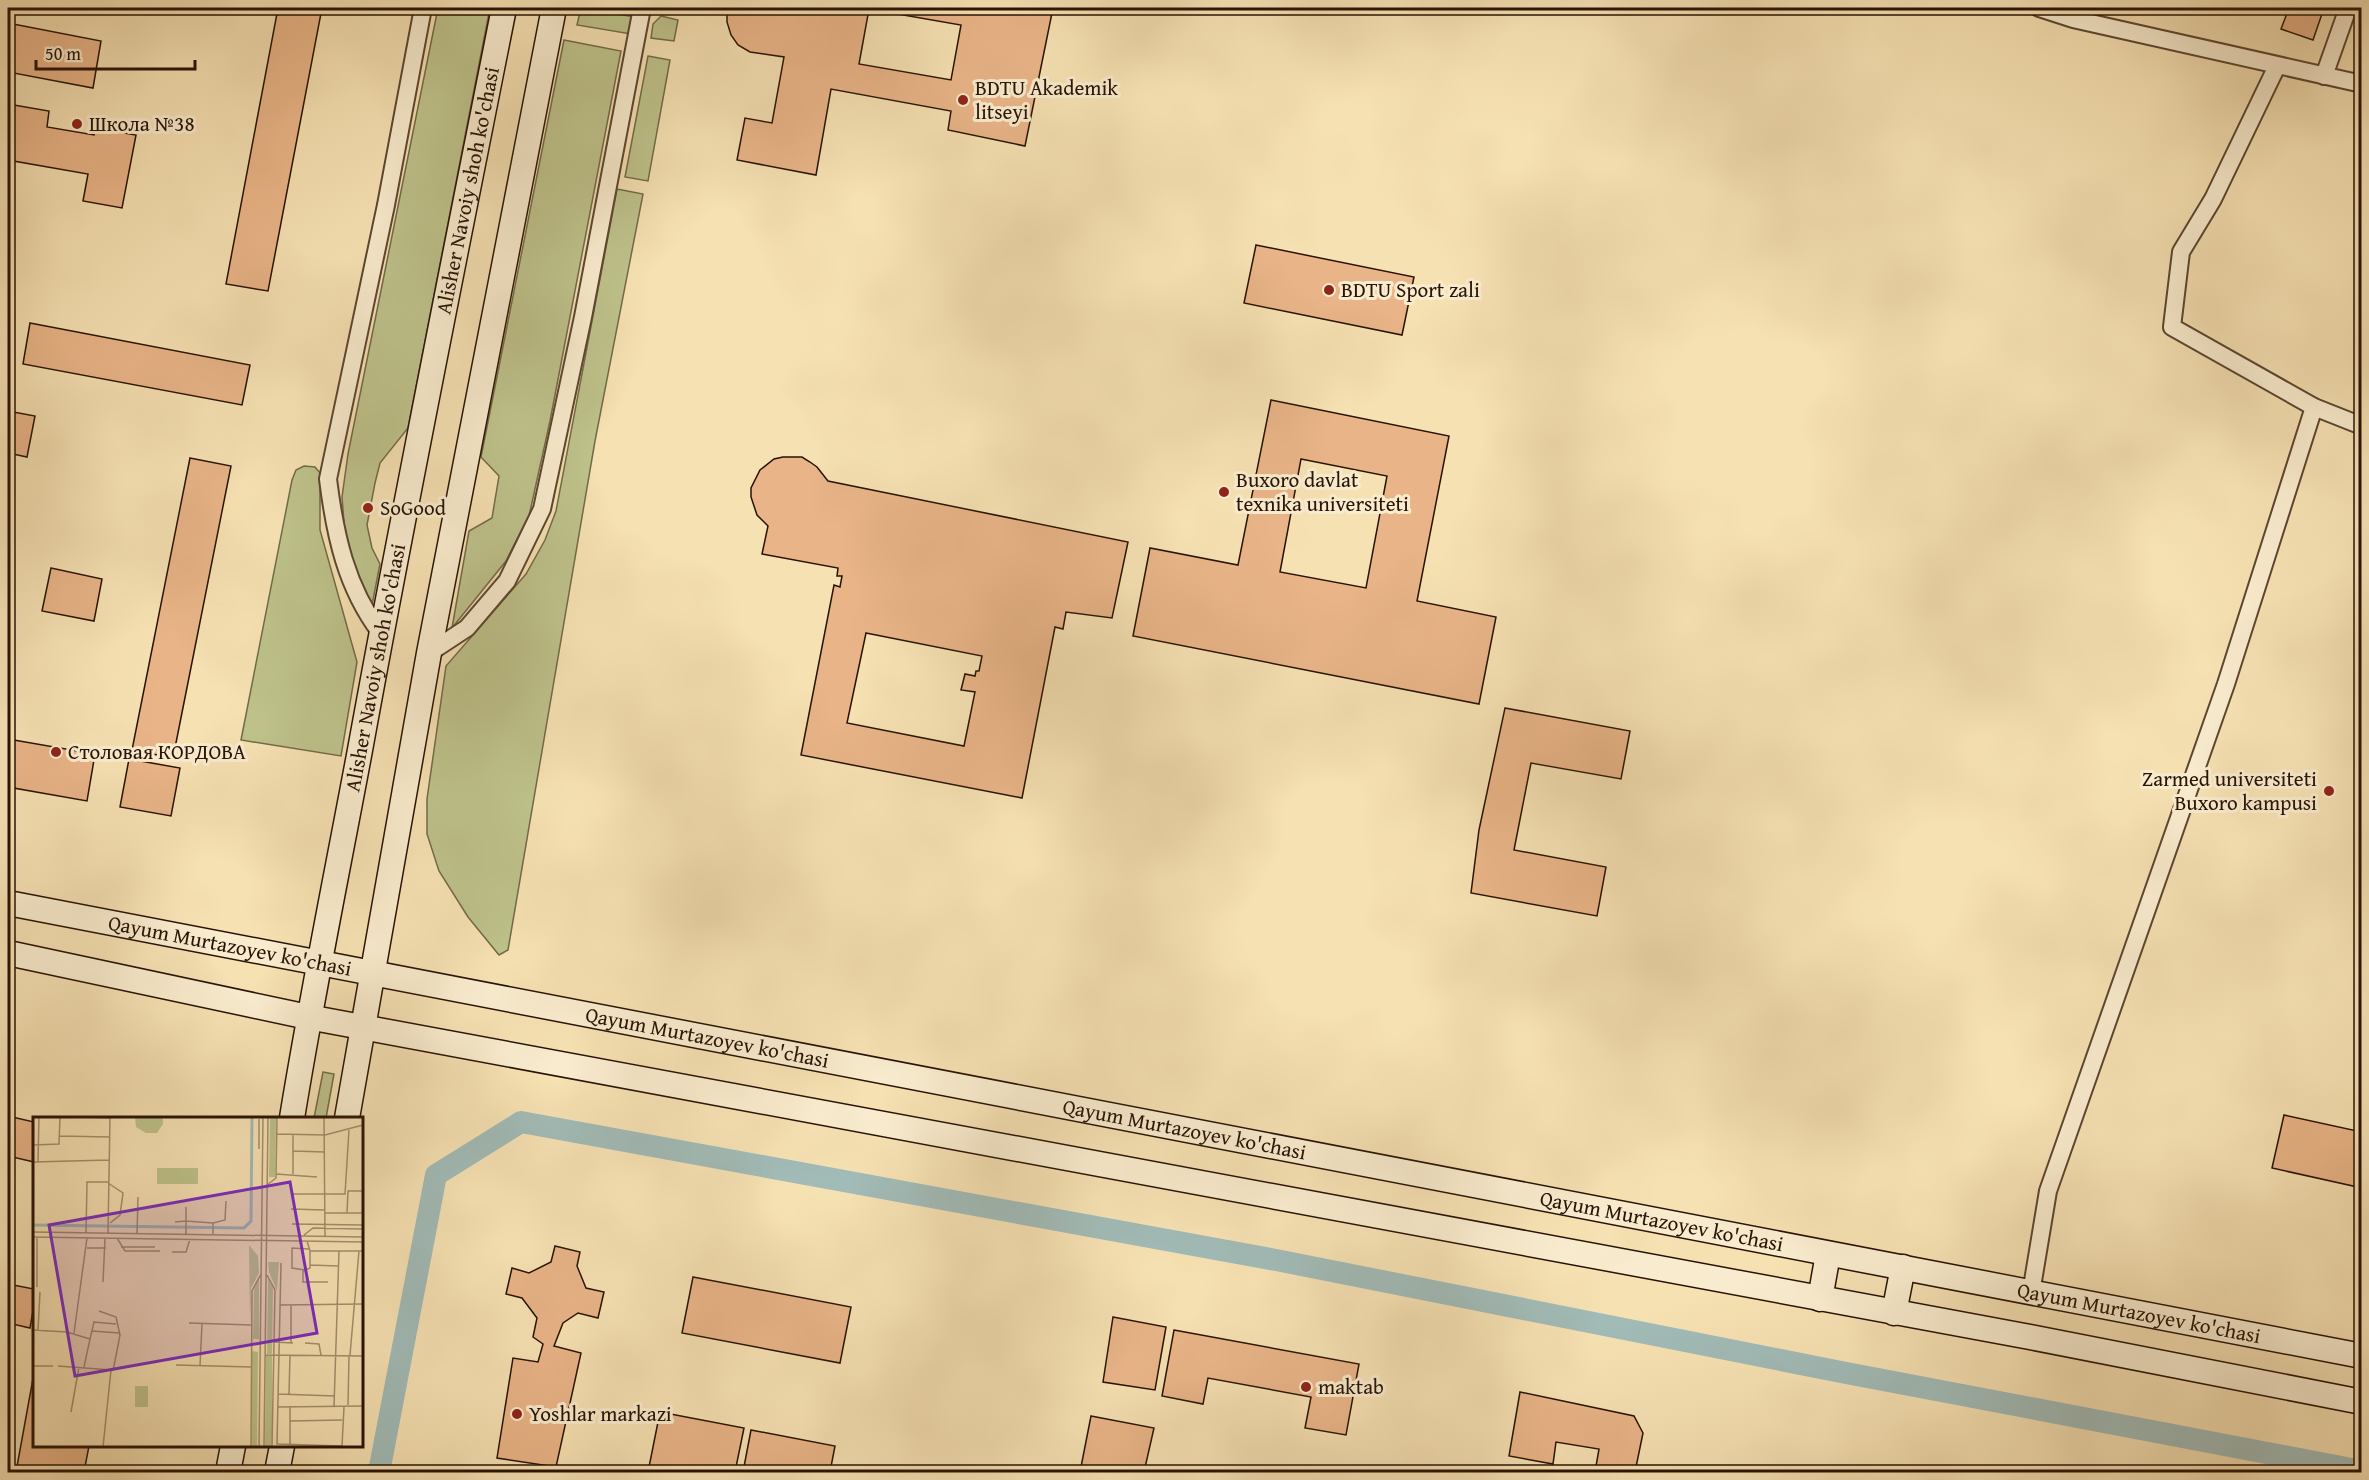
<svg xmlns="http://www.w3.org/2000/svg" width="2369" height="1480" font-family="'Gentium Book Plus',serif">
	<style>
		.green { fill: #bec28b; stroke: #736a48; stroke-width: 1.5 }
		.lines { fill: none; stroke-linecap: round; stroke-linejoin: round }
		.canal { stroke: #a1bbb7; stroke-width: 22 }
		.building { fill: #e9b588; stroke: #281305; stroke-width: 1.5; fill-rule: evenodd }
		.street-casing { stroke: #5c4630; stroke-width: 20 }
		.secondary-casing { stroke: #281305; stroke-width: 27 }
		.street { stroke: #f9ecce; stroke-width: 16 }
		.secondary { stroke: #f9ecce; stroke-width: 24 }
		.poi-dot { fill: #8f2418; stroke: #f9ecce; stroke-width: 2 }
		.labels { text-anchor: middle; stroke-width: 6; stroke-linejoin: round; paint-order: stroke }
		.poi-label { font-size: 21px; fill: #281305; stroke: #f9ecce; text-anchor: start }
		.street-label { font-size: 21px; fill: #281305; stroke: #f9ecce }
		.inset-river { fill: none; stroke: #a1bbb7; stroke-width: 3 }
		.inset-road { fill: none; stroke: #a48f6d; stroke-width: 1.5 }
		.view { fill: #7b2cbf; fill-opacity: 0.15; stroke: #7b2cbf; stroke-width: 3 }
		.inset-edge { fill: none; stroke: #281305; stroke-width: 3 }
	</style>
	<rect width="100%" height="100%" fill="#f6e1b3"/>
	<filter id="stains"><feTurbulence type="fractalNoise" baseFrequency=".00333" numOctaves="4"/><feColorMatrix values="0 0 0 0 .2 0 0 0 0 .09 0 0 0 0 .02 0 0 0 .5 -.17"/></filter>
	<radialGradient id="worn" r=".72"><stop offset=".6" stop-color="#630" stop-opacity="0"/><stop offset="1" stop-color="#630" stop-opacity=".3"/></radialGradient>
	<!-- green -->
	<g class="green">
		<path d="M 438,8 L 490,8 L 408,428 L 380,463 L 375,483 L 367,525 L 372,548 L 380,564 L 372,605 L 355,574 L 345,535 L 342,497 L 348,454 Z"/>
		<path d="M 581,8 L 635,17 L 631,34 L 577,25 Z"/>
		<path d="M 661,16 L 678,20 L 674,41 L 651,38 L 653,24 Z"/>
		<path d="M 564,40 L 621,51 L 550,421 L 529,516 L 506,561 L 452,628 L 469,531 L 492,518 L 499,476 L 481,457 Z"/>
		<path d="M 648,56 L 670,60 L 648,181 L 625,177 Z"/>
		<path d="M 617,189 L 643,194 L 595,441 L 508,950 L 499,955 L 468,917 L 439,871 L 427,834 L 427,799 L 446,666 L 526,574 L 545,540 L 556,511 Z"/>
		<path d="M 304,466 L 315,467 L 320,473 L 320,530 L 357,662 L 341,756 L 241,740 L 292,480 L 296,470 Z"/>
		<path d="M 323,1072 L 334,1074 L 326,1118 L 314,1118 Z"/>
	</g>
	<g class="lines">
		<!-- canal -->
		<path class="canal" d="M 379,1472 L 436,1175 L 521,1122 L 1276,1260 L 1841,1372 L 2362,1471"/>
	</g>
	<!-- building -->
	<g class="building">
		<path d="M 278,8 L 322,8 L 268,291 L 226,284 Z"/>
		<path d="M 727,8 L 1053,8 L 1025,146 L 948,130 L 951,111 L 831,89 L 816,175 L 737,160 L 745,118 L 772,123 L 784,57 L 750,52 L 738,45 L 731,35 L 727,22 ZM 869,9 L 961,25 L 951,80 L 859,64 Z"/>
		<path d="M 2289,8 L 2324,8 L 2313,40 L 2281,29 Z"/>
		<path d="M 8,23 L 101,41 L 93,88 L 8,72 Z"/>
		<path d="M 8,104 L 49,111 L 47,127 L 94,135 L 95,128 L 136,135 L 122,208 L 83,201 L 88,174 L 8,160 Z"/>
		<path d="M 1256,245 L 1414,277 L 1402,335 L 1244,303 Z"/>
		<path d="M 30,323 L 250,365 L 242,405 L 23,364 Z"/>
		<path d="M 1271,400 L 1449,436 L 1417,601 L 1496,617 L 1479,704 L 1133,636 L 1150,548 L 1238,565 ZM 1301,459 L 1387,476 L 1366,588 L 1280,572 Z"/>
		<path d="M 8,411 L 35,416 L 27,457 L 8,453 Z"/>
		<path d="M 783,457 L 802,457 L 810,462 L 817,467 L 828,481 L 1128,542 L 1112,618 L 1066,612 L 1063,629 L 1055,627 L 1022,798 L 801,755 L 834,585 L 840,587 L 842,576 L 837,576 L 838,568 L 762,554 L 768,526 L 757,515 L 751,497 L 751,488 L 760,470 L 774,459 ZM 866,633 L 982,656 L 979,671 L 976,671 L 975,676 L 965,674 L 961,690 L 975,692 L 964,746 L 847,723 Z"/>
		<path d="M 190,458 L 231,466 L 173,758 L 132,750 Z"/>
		<path d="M 51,568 L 102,579 L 94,621 L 42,611 Z"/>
		<path d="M 1505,708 L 1630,731 L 1621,779 L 1531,763 L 1514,850 L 1606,867 L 1597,916 L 1471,893 L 1479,830 Z"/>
		<path d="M 8,739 L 95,754 L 87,801 L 8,787 Z"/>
		<path d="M 129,759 L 180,768 L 171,816 L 120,807 Z"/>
		<path d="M 2284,1115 L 2362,1132 L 2362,1188 L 2272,1168 Z"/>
		<path d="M 8,1116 L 34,1122 L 34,1162 L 8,1156 Z"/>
		<path d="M 555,1246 L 580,1252 L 577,1266 L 586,1288 L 604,1292 L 598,1318 L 578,1313 L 563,1323 L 554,1346 L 581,1353 L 556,1467 L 497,1458 L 513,1358 L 538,1362 L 543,1344 L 533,1337 L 537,1318 L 522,1298 L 506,1294 L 512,1268 L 529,1273 L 551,1262 Z"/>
		<path d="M 693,1277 L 851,1307 L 840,1363 L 682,1333 Z"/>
		<path d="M 8,1284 L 34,1289 L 34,1305 L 30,1328 L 8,1323 Z"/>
		<path d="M 1113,1317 L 1166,1327 L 1155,1390 L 1103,1382 Z"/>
		<path d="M 1174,1330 L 1359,1364 L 1346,1435 L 1305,1428 L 1311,1397 L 1208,1378 L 1203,1404 L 1162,1396 Z"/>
		<path d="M 34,1373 L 34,1446 L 89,1446 L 84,1472 L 16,1472 Z"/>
		<path d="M 1520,1392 L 1634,1416 L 1643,1433 L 1635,1472 L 1595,1472 L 1599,1449 L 1556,1442 L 1553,1464 L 1509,1456 Z"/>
		<path d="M 660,1412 L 744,1428 L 735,1472 L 677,1472 L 649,1467 Z"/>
		<path d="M 1091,1416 L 1154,1428 L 1144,1472 L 1080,1472 Z"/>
		<path d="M 751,1430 L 835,1446 L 830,1472 L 743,1472 Z"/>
	</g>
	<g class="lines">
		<!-- street casing -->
		<g class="street-casing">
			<g id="street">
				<path d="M 2039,8 L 2073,19 L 2362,84"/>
				<path d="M 2277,66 L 2213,199 L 2181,252 L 2172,327 L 2314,407 L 2362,426"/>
				<path d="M 2324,76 L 2348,8"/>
				<path d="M 380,632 C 346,587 335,535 328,479 L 386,205 L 423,8"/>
				<path d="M 429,653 L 467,628 L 507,581 L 542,509 L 583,317 L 642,8"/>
				<path d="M 2031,1293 L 2048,1191 L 2226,684 L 2314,407"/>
			</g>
		</g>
		<!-- secondary casing -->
		<g class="secondary-casing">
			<g id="secondary">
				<path id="s1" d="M 8,903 L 2362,1356"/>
				<path d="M 8,953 L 308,1017 L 2030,1337 L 2362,1402"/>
				<path id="s2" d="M 292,1118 C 312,995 337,873 360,750 C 405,502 455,255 504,8"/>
				<path d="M 347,1118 L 429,653 L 554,8"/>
				<path d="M 1820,1299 L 1828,1254"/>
				<path d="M 1894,1313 L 1903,1267"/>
				<path d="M 228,1472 L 233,1446"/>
				<path d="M 277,1472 L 282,1446"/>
			</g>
		</g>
		<!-- street -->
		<use href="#street" class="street"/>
		<!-- secondary -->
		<use href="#secondary" class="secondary"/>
	</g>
	<!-- markers -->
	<g class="poi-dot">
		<circle cx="963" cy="100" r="6"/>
		<circle cx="77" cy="124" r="6"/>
		<circle cx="1329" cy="290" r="6"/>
		<circle cx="1224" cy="492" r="6"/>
		<circle cx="368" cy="508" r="6"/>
		<circle cx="56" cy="752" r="6"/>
		<circle cx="2329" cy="791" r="6"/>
		<circle cx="1306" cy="1387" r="6"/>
		<circle cx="517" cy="1414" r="6"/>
	</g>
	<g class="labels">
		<!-- poi labels -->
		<g class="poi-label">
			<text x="975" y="95">BDTU Akademik<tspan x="975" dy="24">litseyi</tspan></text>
			<text x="89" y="131">Школа №38</text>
			<text x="1341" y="297">BDTU Sport zali</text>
			<text x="1236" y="487">Buxoro davlat<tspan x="1236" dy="24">texnika universiteti</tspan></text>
			<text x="380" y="515">SoGood</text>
			<text x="68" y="759">Столовая КОРДОВА</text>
			<text x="2317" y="786" text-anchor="end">Zarmed universiteti<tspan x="2317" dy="24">Buxoro kampusi</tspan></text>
			<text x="1318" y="1394">maktab</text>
			<text x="529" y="1421">Yoshlar markazi</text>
		</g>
		<!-- street labels -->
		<g class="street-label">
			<text dy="7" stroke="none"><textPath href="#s2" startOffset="944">Alisher Navoiy shoh ko'chasi</textPath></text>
			<text dy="7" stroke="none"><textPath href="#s2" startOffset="458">Alisher Navoiy shoh ko'chasi</textPath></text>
			<text dy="7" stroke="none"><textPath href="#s1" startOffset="226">Qayum Murtazoyev ko'chasi</textPath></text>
			<text dy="7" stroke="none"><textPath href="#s1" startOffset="712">Qayum Murtazoyev ko'chasi</textPath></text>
			<text dy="7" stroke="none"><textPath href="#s1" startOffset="1198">Qayum Murtazoyev ko'chasi</textPath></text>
			<text dy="7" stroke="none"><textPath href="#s1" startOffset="1684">Qayum Murtazoyev ko'chasi</textPath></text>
			<text dy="7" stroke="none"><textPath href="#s1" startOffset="2170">Qayum Murtazoyev ko'chasi</textPath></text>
		</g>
	</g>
	<!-- overview -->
	<g transform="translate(33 1117)">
		<rect width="330" height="330" fill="#f6e1b3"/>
		<path d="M 102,0 L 130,0 L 130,7 L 124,16 L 113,16 L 103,10 ZM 237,0 L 243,0 L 242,60 L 236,60 ZM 124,51 L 165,51 L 165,67 L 124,67 ZM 216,128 L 225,139 L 226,156 L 218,171 L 217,208 ZM 235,145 L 246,145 L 244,174 L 236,155 ZM 226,160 L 226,222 L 220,222 L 221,173 ZM 235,161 L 240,171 L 239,237 L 234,237 ZM 219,234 L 225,235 L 224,330 L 219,330 ZM 239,238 L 239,319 L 238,330 L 232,330 L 233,239 ZM 102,269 L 115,269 L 115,290 L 102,290 Z" fill="#bec28b"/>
		<path class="inset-river" d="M 0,108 L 211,111 L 218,104 L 219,0"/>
		<path class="inset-road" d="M 47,0 L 77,1M 291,0 L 292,120M 226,2 L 226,32M 244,17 L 292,18 L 330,8M 26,19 L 77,20M 0,28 L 26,27 L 27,0M 260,34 L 292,35M 0,45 L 76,43M 5,45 L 6,0M 243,57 L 284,60M 260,57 L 260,17M 75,66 L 90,76 L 87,98 L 77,106M 234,68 L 243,61 L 244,0M 258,77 L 312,77 L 316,13M 258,92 L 291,93M 292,96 L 330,96M 314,96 L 315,74 L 330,74M 142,105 L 153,104 L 153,90M 259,107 L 330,108M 0,115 L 330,120M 53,116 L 54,65 L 75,65M 75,116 L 77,0M 104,117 L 105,80M 153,117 L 153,104 L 180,106M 180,117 L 180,106 L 192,103 L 193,84M 271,118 L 280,111 L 330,112M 0,120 L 330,125M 84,121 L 92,134 L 127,134M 274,124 L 277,134 L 330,134M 88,130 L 122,130M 54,131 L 73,131M 277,134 L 277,151 L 270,154 L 270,165 L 295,165M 139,135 L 153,135 L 157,122M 248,146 L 244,327 L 309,329 L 311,290M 277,148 L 305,149M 272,153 L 259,151 L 259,131 L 276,132M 234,158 L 242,173 L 239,330M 70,165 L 72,121M 4,170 L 4,120M 247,188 L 330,187M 66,194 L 83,200 L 87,218 L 80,254M 156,206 L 218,208M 0,213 L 34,215 L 57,222 L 51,250M 5,213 L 7,175M 59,214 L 86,216M 41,216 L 54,121M 57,222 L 61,205 L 83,207M 240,225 L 260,226M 258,226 L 258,188M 272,226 L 286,227 L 288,238M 232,238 L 330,239M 317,238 L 326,134M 143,248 L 218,250M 0,249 L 20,249M 25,249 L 78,253 L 70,330M 167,249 L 169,207M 245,277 L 302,279M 256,277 L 257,238M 315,288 L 316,238M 257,289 L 257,327M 301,289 L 306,134M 245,290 L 330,289M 38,295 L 46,250M 257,304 L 309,303M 218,330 L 219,174 L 228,157M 226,330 L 230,0M 231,330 L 235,0"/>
		<path class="view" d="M 257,65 L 284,216 L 42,259 L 16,108 Z"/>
		<rect width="330" height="330" class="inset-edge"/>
	</g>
	<!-- margin -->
	<rect width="2369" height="1480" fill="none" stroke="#f6e1b3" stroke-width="30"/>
	<rect x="9" y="9" width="2351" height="1462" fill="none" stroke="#281305" stroke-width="3"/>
	<rect x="15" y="15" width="2339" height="1450" fill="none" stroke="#281305" stroke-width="1.5"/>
	<!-- scale -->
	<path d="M36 60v9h159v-9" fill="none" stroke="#281305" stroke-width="3"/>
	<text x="45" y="60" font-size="18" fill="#281305" stroke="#f9ecce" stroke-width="4.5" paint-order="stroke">50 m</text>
	<rect width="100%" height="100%" filter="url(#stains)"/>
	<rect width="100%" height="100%" fill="url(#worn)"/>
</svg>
